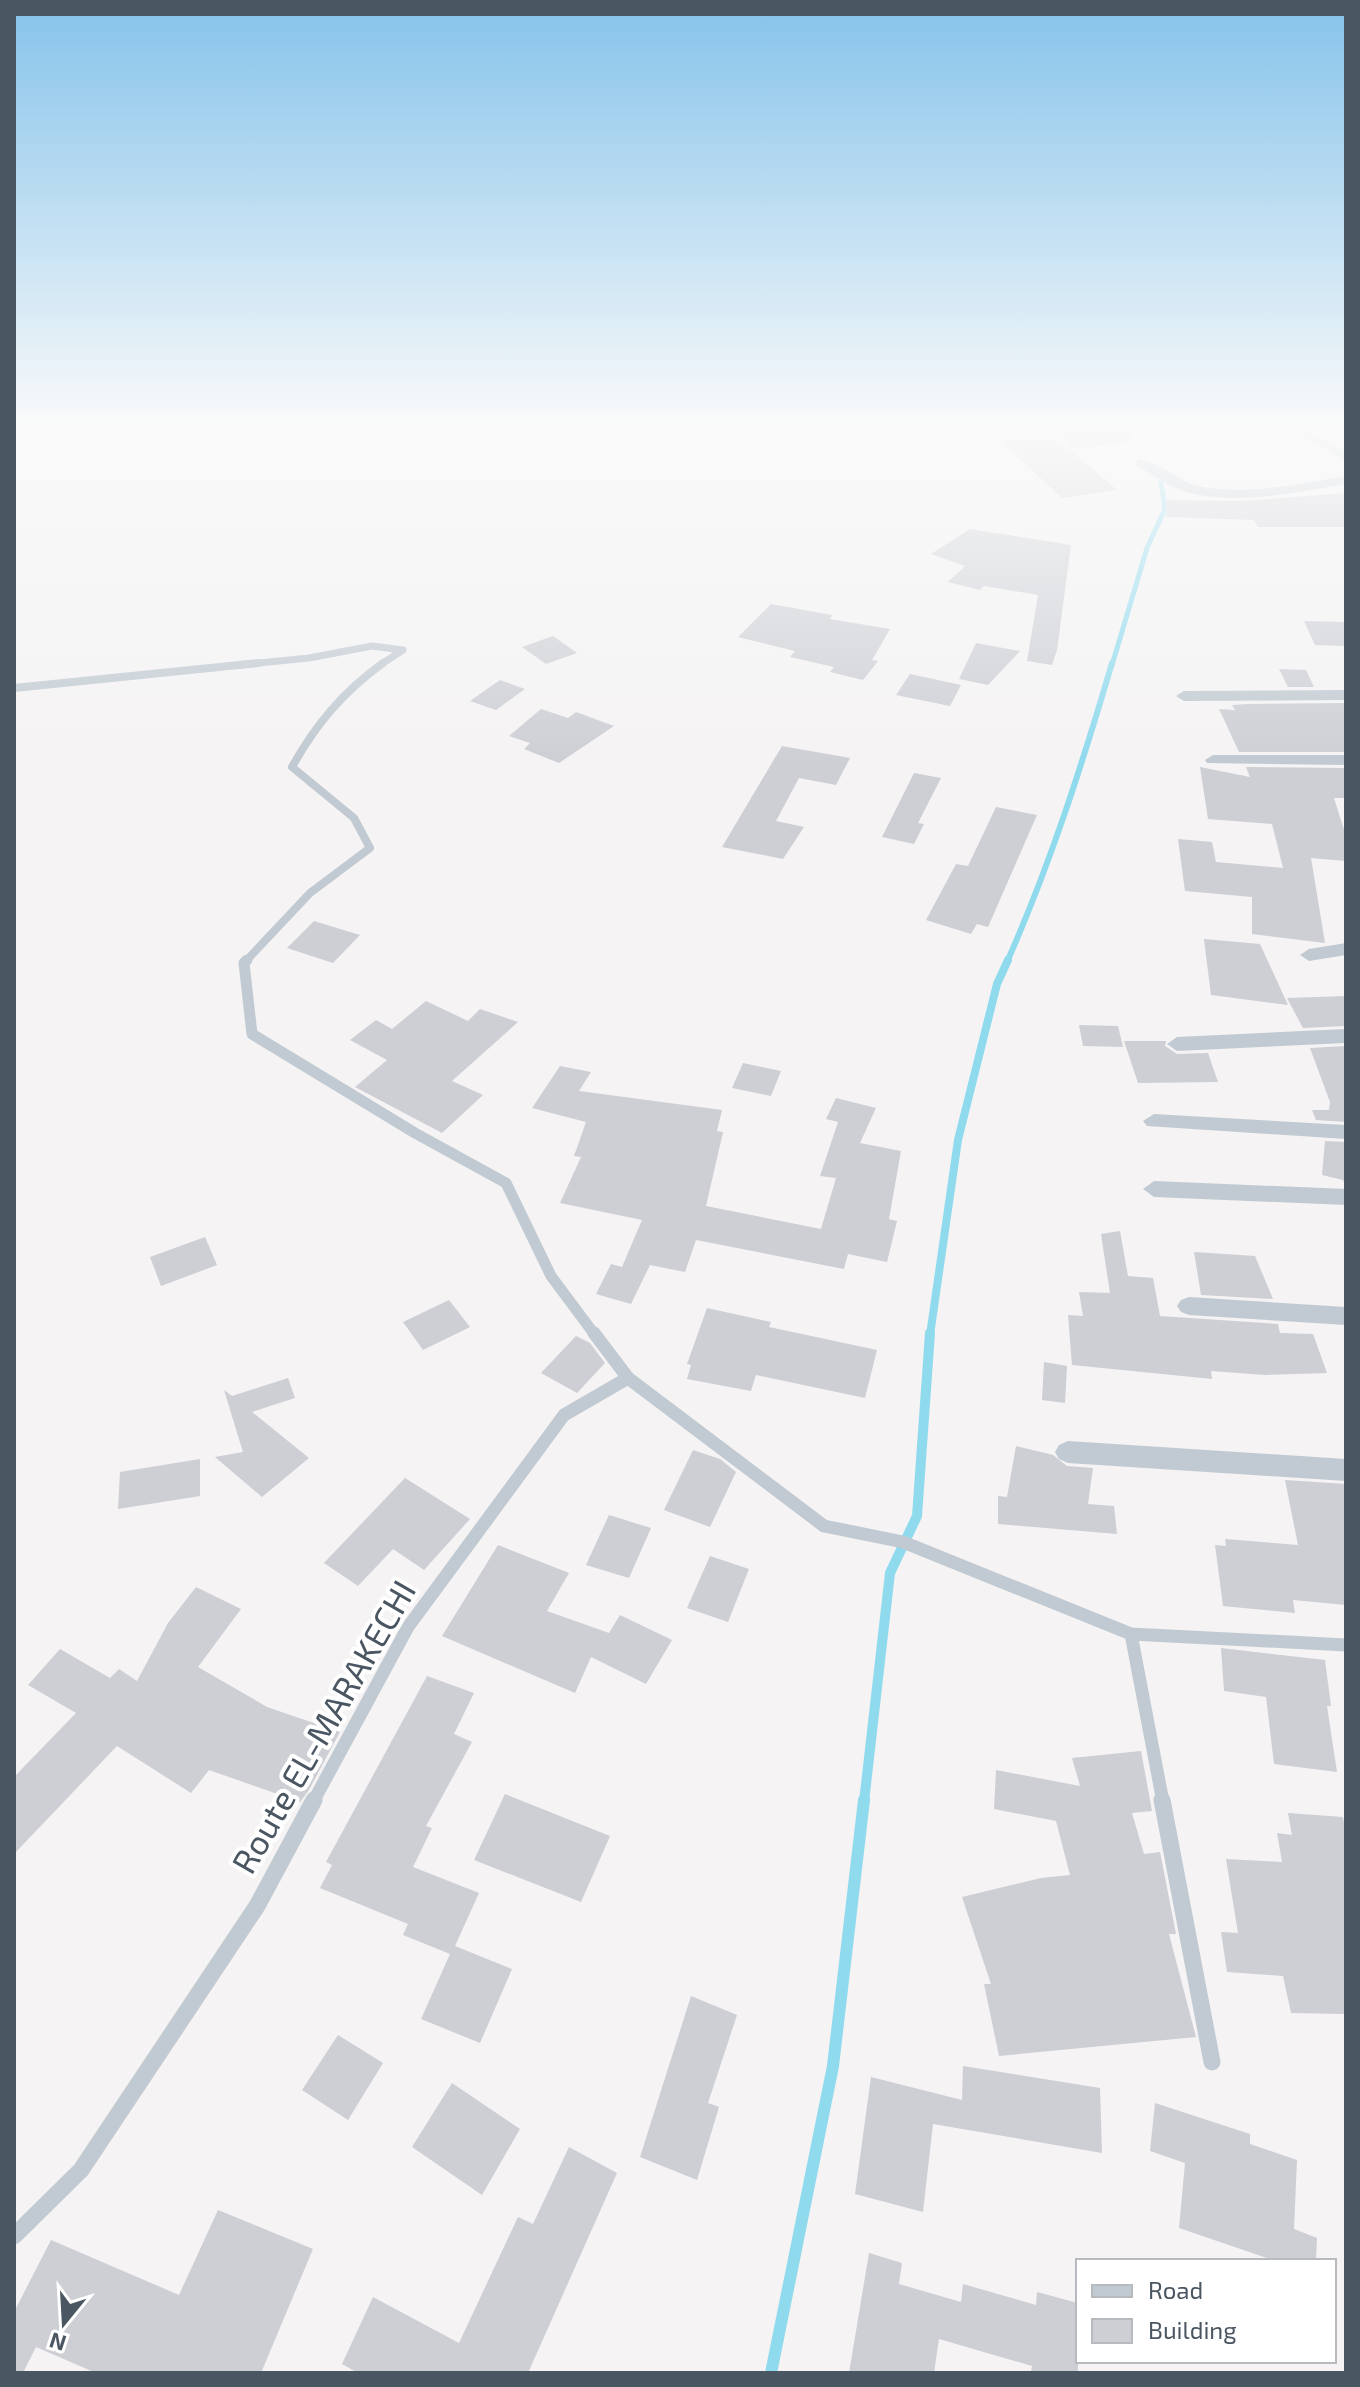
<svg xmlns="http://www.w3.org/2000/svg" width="1360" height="2387" font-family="'Exo 2',sans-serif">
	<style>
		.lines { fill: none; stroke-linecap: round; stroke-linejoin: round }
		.stream-far4 { stroke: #90daee; stroke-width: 5 }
		.stream-far3 { stroke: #90daee; stroke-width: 6 }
		.stream-far2 { stroke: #90daee; stroke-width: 8 }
		.stream-far1 { stroke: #90daee; stroke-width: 10 }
		.stream { stroke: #90daee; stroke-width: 12 }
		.building { fill: #cdcfd5 }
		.lane-far4 { stroke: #c1cad2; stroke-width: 7 }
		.lane-far3 { stroke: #c1cad2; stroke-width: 8 }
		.lane-far2 { stroke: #c1cad2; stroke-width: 11 }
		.lane-far1 { stroke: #c1cad2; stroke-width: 13 }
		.lane { stroke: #c1cad2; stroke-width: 17 }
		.street { fill: #c1cad2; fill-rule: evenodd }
		.labels { text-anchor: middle; stroke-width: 8; stroke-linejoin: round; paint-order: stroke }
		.near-street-label { font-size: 34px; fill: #4a5661; stroke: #fff }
	</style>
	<rect width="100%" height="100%" fill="#f5f3f3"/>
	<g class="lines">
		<!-- stream-far4 -->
		<path class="stream-far4" d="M 1112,665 L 1147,548 L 1165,509 L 1161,483"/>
		<!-- stream-far3 -->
		<path class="stream-far3" d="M 1007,962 C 1050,865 1082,765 1112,663"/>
		<!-- stream-far2 -->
		<path class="stream-far2" d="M 930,1335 L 958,1140 L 997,984 L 1008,960"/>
		<!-- stream-far1 -->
		<path class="stream-far1" d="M 864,1802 L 890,1573 L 917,1516 L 930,1333"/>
		<!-- stream -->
		<path class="stream" d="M 771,2373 L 833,2066 L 864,1800"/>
	</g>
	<!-- building -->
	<g class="building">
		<path d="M 1058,427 L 1132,427 L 1133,442 L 1071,449 Z"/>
		<path d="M 998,439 L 1058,439 L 1117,490 L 1062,498 Z"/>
		<path d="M 1346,493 L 1346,527 L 1258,527 L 1254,520 L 1166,517 L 1166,500 L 1242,501 Z"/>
		<path d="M 970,529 L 1071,545 L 1057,650 L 1052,665 L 1027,661 L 1038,595 L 984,586 L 980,590 L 948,582 L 965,566 L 931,554 Z"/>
		<path d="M 771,604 L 832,615 L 830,619 L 890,629 L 872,660 L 878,661 L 863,680 L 830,672 L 834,667 L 790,657 L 795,651 L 738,637 Z"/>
		<path d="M 1304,621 L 1346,622 L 1346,646 L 1315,645 Z"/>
		<path d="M 553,636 L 577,653 L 546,664 L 522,647 Z"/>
		<path d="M 976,643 L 1020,651 L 988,685 L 959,679 Z"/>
		<path d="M 1279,669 L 1306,670 L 1314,687 L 1288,687 Z"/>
		<path d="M 910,674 L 961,685 L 950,706 L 896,695 Z"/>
		<path d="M 500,680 L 525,689 L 496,710 L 470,701 Z"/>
		<path d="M 1346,703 L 1346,752 L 1239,752 L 1219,709 L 1235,710 L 1232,705 L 1247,704 Z"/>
		<path d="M 541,709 L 568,718 L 576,712 L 614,726 L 559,763 L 524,749 L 530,743 L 509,736 Z"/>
		<path d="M 782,746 L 850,758 L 836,785 L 799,778 L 776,821 L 804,827 L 783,859 L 722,847 Z"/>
		<path d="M 1200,767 L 1250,777 L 1246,767 L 1346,768 L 1346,798 L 1334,798 L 1346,836 L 1346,861 L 1311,858 L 1325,943 L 1252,934 L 1252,897 L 1185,891 L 1178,839 L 1212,842 L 1216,862 L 1283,868 L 1272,824 L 1208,819 Z"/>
		<path d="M 914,773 L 941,778 L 918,823 L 924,824 L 914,844 L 882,837 Z"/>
		<path d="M 996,807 L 1037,815 L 988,927 L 977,924 L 971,934 L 926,920 L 956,864 L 968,866 Z"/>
		<path d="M 314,921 L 360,935 L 333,963 L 287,948 Z"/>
		<path d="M 1204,939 L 1260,944 L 1288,1005 L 1211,995 Z"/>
		<path d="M 1346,996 L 1346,1026 L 1303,1028 L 1287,998 Z"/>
		<path d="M 426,1001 L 468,1021 L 480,1009 L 518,1022 L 452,1081 L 483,1095 L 442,1133 L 355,1087 L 387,1060 L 350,1040 L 376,1020 L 392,1029 Z"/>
		<path d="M 1079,1025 L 1118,1026 L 1123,1047 L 1083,1046 Z"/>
		<path d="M 1124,1041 L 1166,1041 L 1165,1046 L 1177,1054 L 1208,1053 L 1218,1082 L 1138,1083 Z"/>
		<path d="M 1346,1046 L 1346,1122 L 1316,1120 L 1312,1110 L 1329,1110 L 1330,1102 L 1310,1048 Z"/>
		<path d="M 743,1063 L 781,1071 L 771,1096 L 732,1088 Z"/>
		<path d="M 560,1066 L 591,1072 L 579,1091 L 722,1110 L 717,1131 L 723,1132 L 706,1206 L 821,1229 L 836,1178 L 820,1176 L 838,1122 L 826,1119 L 836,1098 L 876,1108 L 860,1143 L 901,1151 L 889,1219 L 897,1221 L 887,1262 L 848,1254 L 844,1269 L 696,1240 L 685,1272 L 650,1265 L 631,1304 L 596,1294 L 611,1264 L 622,1267 L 642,1220 L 560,1203 L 581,1157 L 574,1156 L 586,1122 L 532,1108 Z"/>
		<path d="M 1325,1141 L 1346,1142 L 1346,1186 L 1343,1180 L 1322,1175 Z"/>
		<path d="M 1120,1231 L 1128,1276 L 1153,1278 L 1160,1316 L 1278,1324 L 1280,1333 L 1313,1334 L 1327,1373 L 1265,1375 L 1211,1371 L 1212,1379 L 1072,1365 L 1068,1315 L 1083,1316 L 1079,1292 L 1110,1293 L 1101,1234 Z"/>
		<path d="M 205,1237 L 217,1265 L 161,1286 L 150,1257 Z"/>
		<path d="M 1194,1252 L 1255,1256 L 1273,1299 L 1201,1295 Z"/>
		<path d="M 449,1300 L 470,1327 L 423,1350 L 403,1322 Z"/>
		<path d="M 707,1308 L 771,1322 L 769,1327 L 877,1350 L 865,1398 L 756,1375 L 751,1391 L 687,1379 L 691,1365 L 687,1364 Z"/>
		<path d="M 576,1336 L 590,1343 L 605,1363 L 577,1393 L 541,1373 Z"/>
		<path d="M 1044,1362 L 1067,1366 L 1065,1403 L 1042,1400 Z"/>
		<path d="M 288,1378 L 295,1398 L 252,1412 L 309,1458 L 262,1497 L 215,1457 L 243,1452 L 224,1390 L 232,1396 Z"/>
		<path d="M 1016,1446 L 1053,1455 L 1067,1466 L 1093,1468 L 1088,1504 L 1114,1506 L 1117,1534 L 998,1524 L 998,1496 L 1007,1497 Z"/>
		<path d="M 693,1450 L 720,1459 L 736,1472 L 710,1527 L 664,1510 Z"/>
		<path d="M 200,1459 L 200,1496 L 118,1509 L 120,1472 Z"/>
		<path d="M 405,1478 L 470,1519 L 424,1570 L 393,1549 L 358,1586 L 324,1563 Z"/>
		<path d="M 1285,1480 L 1346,1484 L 1346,1605 L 1293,1600 L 1295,1613 L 1223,1606 L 1215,1545 L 1226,1546 L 1225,1539 L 1298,1545 Z"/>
		<path d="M 609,1515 L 651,1528 L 629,1578 L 586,1565 Z"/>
		<path d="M 498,1545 L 569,1573 L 547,1611 L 609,1633 L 620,1615 L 672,1640 L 646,1684 L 591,1657 L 575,1693 L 442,1636 Z"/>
		<path d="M 710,1556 L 749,1569 L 728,1622 L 687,1608 Z"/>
		<path d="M 196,1587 L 241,1609 L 198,1667 L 267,1707 L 340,1732 L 309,1790 L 300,1802 L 209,1770 L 191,1793 L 117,1746 L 14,1854 L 14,1777 L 76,1713 L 28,1685 L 60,1649 L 110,1678 L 119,1669 L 137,1681 L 168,1623 Z"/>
		<path d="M 1221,1648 L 1325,1660 L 1331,1706 L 1327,1706 L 1337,1772 L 1274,1764 L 1266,1697 L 1224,1691 Z"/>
		<path d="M 427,1676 L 474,1693 L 454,1734 L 472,1742 L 426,1826 L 432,1828 L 413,1867 L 479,1893 L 455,1946 L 512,1969 L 480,2043 L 421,2019 L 450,1954 L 403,1935 L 408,1924 L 320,1888 L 332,1865 L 326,1862 Z"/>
		<path d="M 1141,1751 L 1152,1811 L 1132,1813 L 1144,1854 L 1160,1852 L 1176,1934 L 1169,1934 L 1196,2037 L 999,2056 L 984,1984 L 991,1984 L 962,1897 L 1041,1878 L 1070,1875 L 1056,1821 L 994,1809 L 996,1770 L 1080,1786 L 1072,1758 Z"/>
		<path d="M 505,1794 L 610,1836 L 581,1902 L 474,1860 Z"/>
		<path d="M 1288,1813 L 1343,1817 L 1346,1833 L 1346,2014 L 1291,2013 L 1283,1976 L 1227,1972 L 1221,1932 L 1238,1933 L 1226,1859 L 1282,1862 L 1277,1833 L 1292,1835 Z"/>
		<path d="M 691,1996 L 737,2015 L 708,2103 L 719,2107 L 697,2180 L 640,2157 Z"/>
		<path d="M 338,2035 L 383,2063 L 348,2120 L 302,2090 Z"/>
		<path d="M 963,2066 L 1100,2088 L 1102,2153 L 933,2124 L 923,2212 L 855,2194 L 871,2077 L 962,2100 Z"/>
		<path d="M 452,2083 L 520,2129 L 482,2195 L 412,2147 Z"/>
		<path d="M 1155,2103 L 1250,2134 L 1250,2144 L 1297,2160 L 1294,2229 L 1317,2238 L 1316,2261 L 1276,2261 L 1179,2228 L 1185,2163 L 1150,2151 Z"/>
		<path d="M 569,2147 L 617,2173 L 528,2373 L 358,2373 L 342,2364 L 373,2297 L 459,2343 L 518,2217 L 533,2224 Z"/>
		<path d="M 218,2210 L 313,2249 L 261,2373 L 96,2373 L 36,2347 L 23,2373 L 14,2373 L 14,2312 L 51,2240 L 179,2295 Z"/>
		<path d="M 869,2253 L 902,2263 L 899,2284 L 961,2302 L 963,2284 L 1036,2305 L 1037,2292 L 1078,2303 L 1078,2373 L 1031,2373 L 1032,2366 L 939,2339 L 934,2373 L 849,2373 Z"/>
	</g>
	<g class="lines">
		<!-- lane-far4 -->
		<path class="lane-far4" d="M 240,665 L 309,658 L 372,646 L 403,650 L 380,665"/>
		<!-- lane-far3 -->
		<g class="lane-far3">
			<path d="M 14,688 L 259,663"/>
			<path d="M 245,962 L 310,893 L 370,848 L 354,818 L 292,767 C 316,724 343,692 383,663"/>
		</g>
		<!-- lane-far2 -->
		<path class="lane-far2" d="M 247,960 L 244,963 L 252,1034 L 415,1133 L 506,1183 L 551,1276 L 595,1335"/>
		<!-- lane-far1 -->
		<g class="lane-far1">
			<path d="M 594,1333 L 628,1378"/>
			<path d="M 1131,1634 L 1163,1802"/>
			<path d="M 313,1802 L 408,1627 L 564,1415 L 628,1378 L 824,1526 L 903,1542 L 1131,1634 L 1346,1645"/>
		</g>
		<!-- lane -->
		<g class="lane">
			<path d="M 1162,1800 L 1212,2062"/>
			<path d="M 14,2236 L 81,2170 L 257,1906 L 314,1800"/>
		</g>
		<!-- street -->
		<g class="street">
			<path d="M 1282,427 L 1298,427 L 1346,451 L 1346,460 Z"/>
			<path d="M 1137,460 C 1156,458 1178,482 1198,486 C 1246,496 1299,484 1346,476 L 1346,484 C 1293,493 1232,507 1180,490 C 1164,484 1151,473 1137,466 Z"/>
			<path d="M 1346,690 L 1346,700 L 1184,701 L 1176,696 L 1184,691 Z"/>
			<path d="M 1213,755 L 1346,755 L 1346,765 L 1207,763 L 1205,760 Z"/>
			<path d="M 1346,943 L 1346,955 L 1309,961 L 1300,955 L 1309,949 Z"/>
			<path d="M 1346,1029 L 1346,1043 L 1177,1051 L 1167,1044 L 1177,1037 Z"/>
			<path d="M 1154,1114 L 1346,1125 L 1346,1139 L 1147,1126 L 1143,1121 Z"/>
			<path d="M 1154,1181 L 1346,1189 L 1346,1205 L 1154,1197 L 1143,1189 Z"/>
			<path d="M 1189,1297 L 1346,1307 L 1346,1325 L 1189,1315 L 1181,1312 L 1177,1306 L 1181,1300 Z"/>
			<path d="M 1068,1441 L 1346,1459 L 1346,1481 L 1068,1463 L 1059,1459 L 1055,1452 L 1059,1445 Z"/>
		</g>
	</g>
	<!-- sky -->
	<linearGradient id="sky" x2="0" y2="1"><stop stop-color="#85c3ea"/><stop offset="0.56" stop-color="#fafafa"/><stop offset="1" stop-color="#fafafa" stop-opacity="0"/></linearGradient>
	<rect width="1360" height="761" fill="url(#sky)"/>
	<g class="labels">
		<!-- near-street labels -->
		<g class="near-street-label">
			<text transform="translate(324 1727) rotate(-60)" y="12">Route EL-MARAKECHI</text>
		</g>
	</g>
	<!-- border -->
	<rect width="1360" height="2387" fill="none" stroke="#4a5661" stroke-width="32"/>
	<!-- legend -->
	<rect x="1076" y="2259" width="260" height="104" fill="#ffffff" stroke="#b7bbc0" stroke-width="2"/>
	<rect x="1092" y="2285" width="40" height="12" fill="#c1cad2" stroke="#b7bbc0" stroke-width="2"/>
	<text x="1148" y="2299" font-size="24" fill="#4a5661">Road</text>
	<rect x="1092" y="2319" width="40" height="24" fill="#cdcfd5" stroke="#b7bbc0" stroke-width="2"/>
	<text x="1148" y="2339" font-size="24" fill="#4a5661">Building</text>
	<!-- north arrow -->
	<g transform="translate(64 2323) rotate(198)" stroke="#ffffff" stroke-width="6" paint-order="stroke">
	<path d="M0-6L14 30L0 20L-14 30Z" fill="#4a5661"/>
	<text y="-12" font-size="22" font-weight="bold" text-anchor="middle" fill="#4a5661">N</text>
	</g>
</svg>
